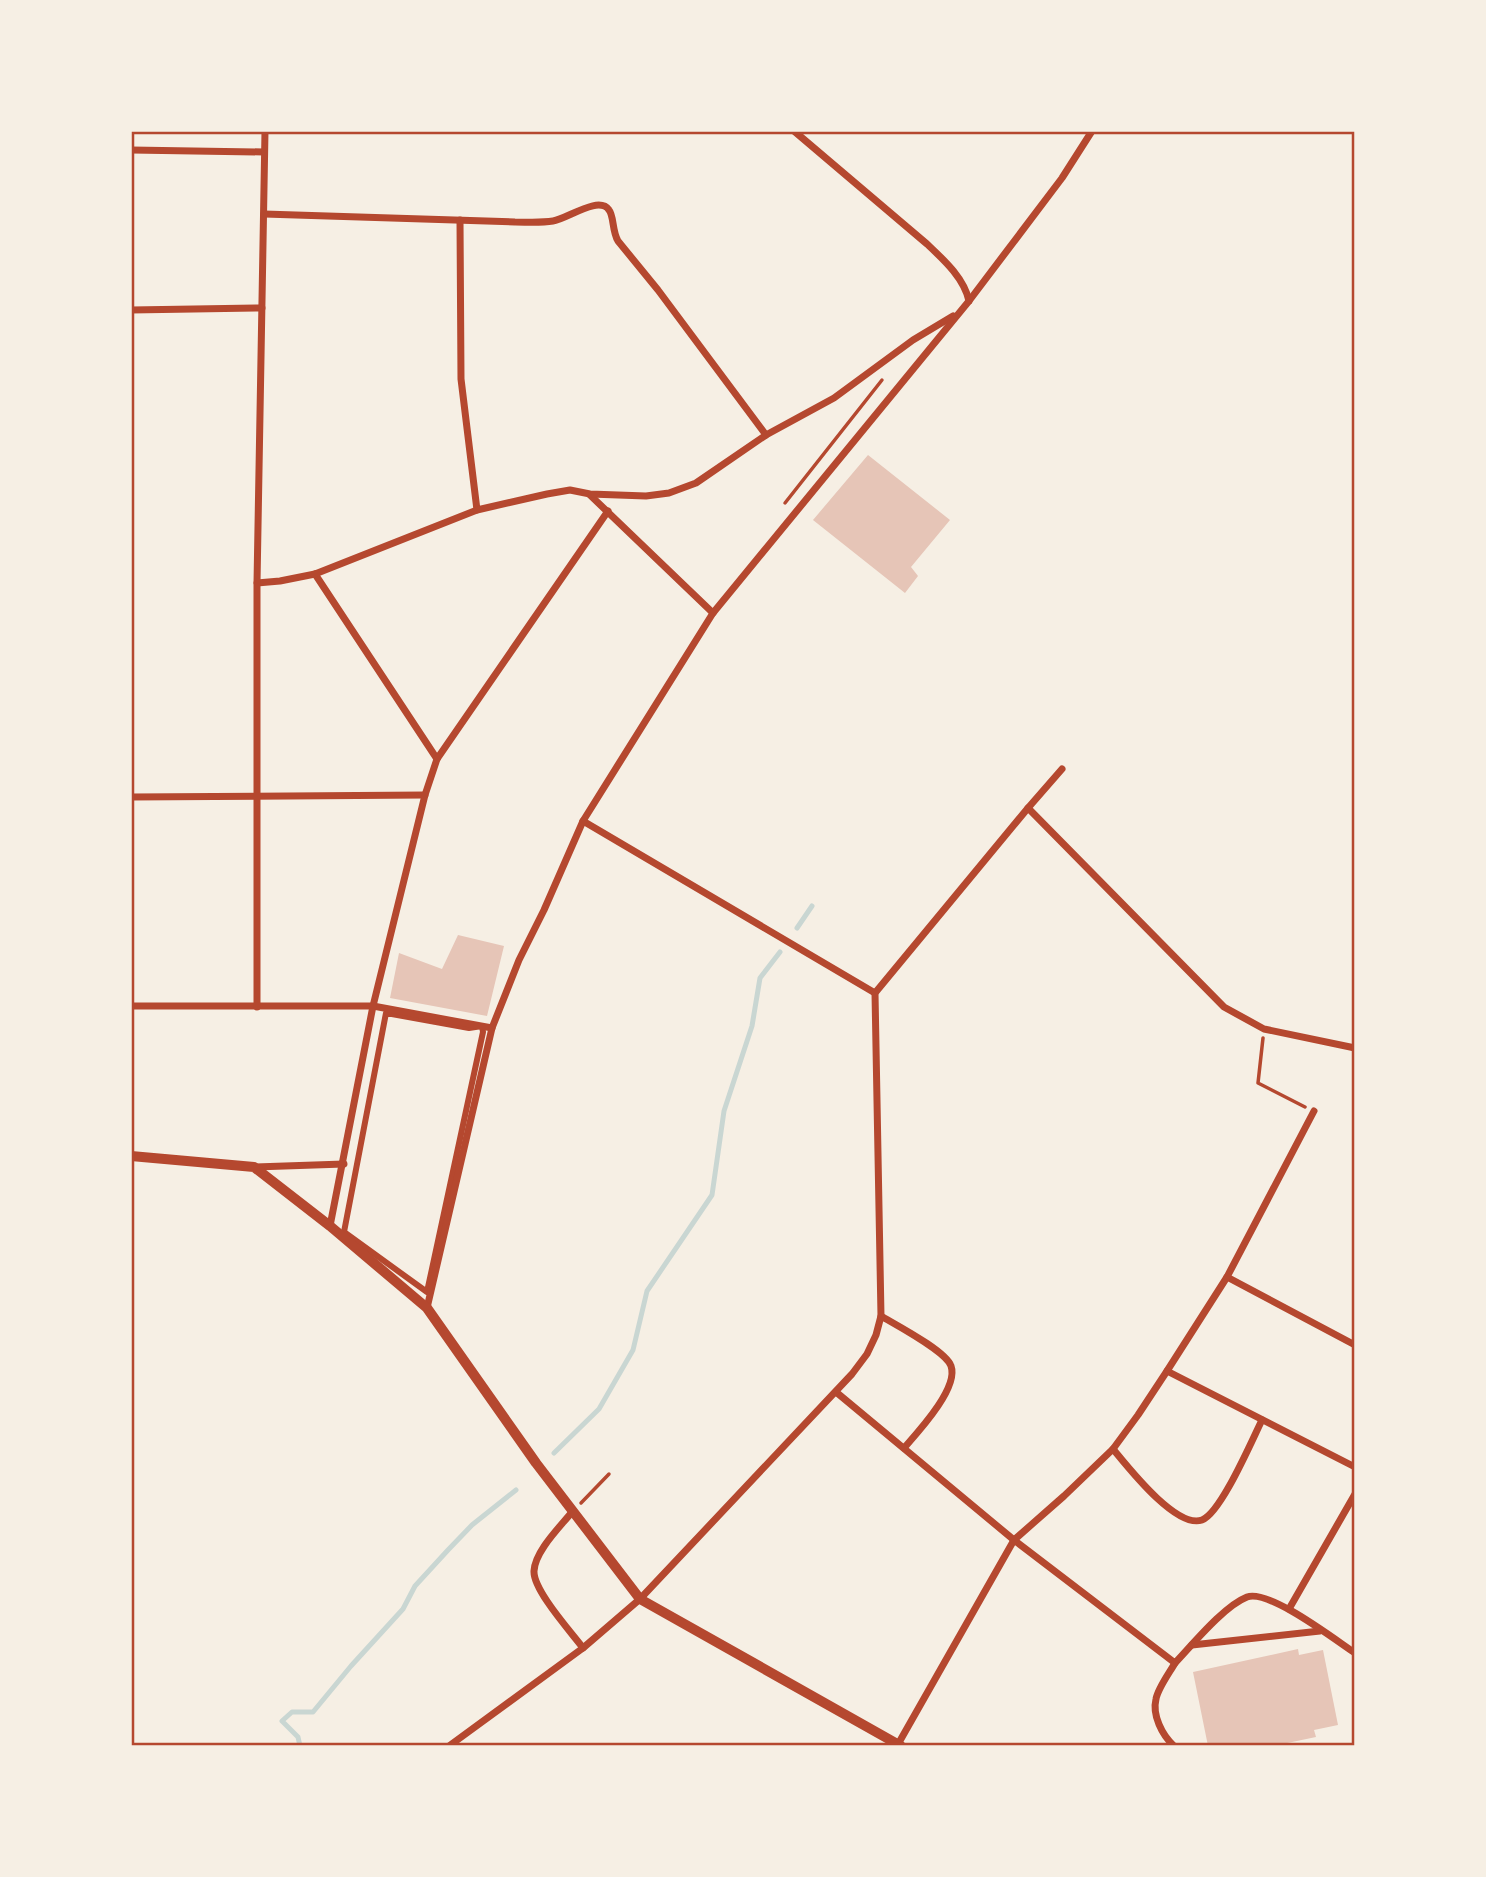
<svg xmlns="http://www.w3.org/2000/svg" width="1486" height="1877" font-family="'Archivo Narrow',sans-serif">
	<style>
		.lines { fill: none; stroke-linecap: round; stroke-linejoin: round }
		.stream { stroke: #c9d6d2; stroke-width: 5 }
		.building { fill: #e6c5b7 }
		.path { stroke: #b5482f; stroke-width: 3.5 }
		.pedestrian { stroke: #b5482f; stroke-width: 6 }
		.minor { stroke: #b5482f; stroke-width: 7 }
		.tertiary { stroke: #b5482f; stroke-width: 10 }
		.neatline { fill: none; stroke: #b5482f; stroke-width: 2.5 }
	</style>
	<rect width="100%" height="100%" fill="#f6efe4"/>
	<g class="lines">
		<!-- stream -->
		<g class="stream">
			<path d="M 797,928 L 812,906"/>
			<path d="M 554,1453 L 599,1409 L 633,1350 L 647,1291 L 712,1195 L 724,1111 L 752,1026 L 760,978 L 780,952"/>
			<path d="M 300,1746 L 298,1737 L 282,1721 L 292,1712 L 313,1712 L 351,1666 L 403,1609 L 415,1586 L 448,1550 L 472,1525 L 516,1490"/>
		</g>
	</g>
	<!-- building -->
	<g class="building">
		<path d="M 868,455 L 950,520 L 911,567 L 918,576 L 905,593 L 813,520 Z"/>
		<path d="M 458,935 L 504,946 L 487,1016 L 390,998 L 399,953 L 442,969 Z"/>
		<path d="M 1298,1649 L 1299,1655 L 1323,1650 L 1338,1725 L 1314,1730 L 1316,1737 L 1273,1746 L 1208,1746 L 1193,1672 Z"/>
	</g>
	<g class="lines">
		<!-- path -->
		<g class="path">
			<path d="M 785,503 L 882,380"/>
			<path d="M 1263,1038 L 1258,1083 L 1305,1107"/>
			<path d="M 581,1503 L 609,1474"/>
		</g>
		<!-- pedestrian -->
		<path class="pedestrian" d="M 386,1013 L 469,1028 L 482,1026 L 483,1032 L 427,1292 L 344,1232 Z"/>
		<!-- minor -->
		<g class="minor">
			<path d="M 794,131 L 927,244 C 944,260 964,278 969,301"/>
			<path d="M 131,150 L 264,152"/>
			<path d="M 264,214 L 515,222 C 528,222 541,223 553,221 C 567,219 599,195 609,210 C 614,216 612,231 618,241 L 658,290 L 766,435"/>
			<path d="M 460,220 L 461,379 L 477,510"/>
			<path d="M 131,310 L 262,308"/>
			<path d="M 590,495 L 713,613"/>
			<path d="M 315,574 L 437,759"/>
			<path d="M 257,583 L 280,581 L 315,574 L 477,510 L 547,494 L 570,490 L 590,494 L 646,496 L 669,493 L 696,483 L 766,435 L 834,398 L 913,340 L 953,316"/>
			<path d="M 131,797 L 425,795"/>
			<path d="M 1028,808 L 1224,1007 L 1264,1029 L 1355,1048"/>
			<path d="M 583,821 L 875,993"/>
			<path d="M 131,1006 L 373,1006 L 492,1028"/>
			<path d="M 257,1007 L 257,583 L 265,131"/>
			<path d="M 255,1167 L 344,1164"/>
			<path d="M 330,1226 L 373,1006 L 425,795 L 437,759 L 608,511"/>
			<path d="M 1227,1277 L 1355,1345"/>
			<path d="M 427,1308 L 492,1028 L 519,960 L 544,910 L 583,821 L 713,613 L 969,301 L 1062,178 L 1092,131"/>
			<path d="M 881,1316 C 896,1325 946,1351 951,1366 C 959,1388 918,1432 904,1448"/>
			<path d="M 1167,1371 L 1355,1467"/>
			<path d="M 836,1392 L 1014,1540 L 1175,1663 C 1193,1644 1224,1606 1247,1597 C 1269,1589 1334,1639 1355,1653"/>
			<path d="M 1113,1449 C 1128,1467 1176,1529 1202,1520 C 1221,1513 1252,1440 1262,1420"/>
			<path d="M 572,1512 C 560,1527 535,1551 534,1571 C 533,1590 571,1632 583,1648"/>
			<path d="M 1289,1609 L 1355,1494"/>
			<path d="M 1192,1645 L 1320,1631"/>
			<path d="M 449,1746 L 583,1648 L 640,1599 L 852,1374 L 867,1354 L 876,1335 L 881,1316 L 875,993 L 1028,808 L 1062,769"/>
			<path d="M 897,1746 L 1014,1540 L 1064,1496 L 1113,1449 L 1138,1415 L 1167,1371 L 1227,1277 L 1314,1111"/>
			<path d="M 1174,1746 C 1162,1735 1152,1715 1156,1699 C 1158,1688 1170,1672 1175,1663"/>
		</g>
		<!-- tertiary -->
		<path class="tertiary" d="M 131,1156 L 254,1167 L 330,1226 L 427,1308 L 536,1463 L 640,1599 L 901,1746"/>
	</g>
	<!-- border -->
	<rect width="1486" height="1877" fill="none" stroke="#f6efe4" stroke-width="266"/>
	<rect x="133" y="133" width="1220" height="1611" class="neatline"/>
</svg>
